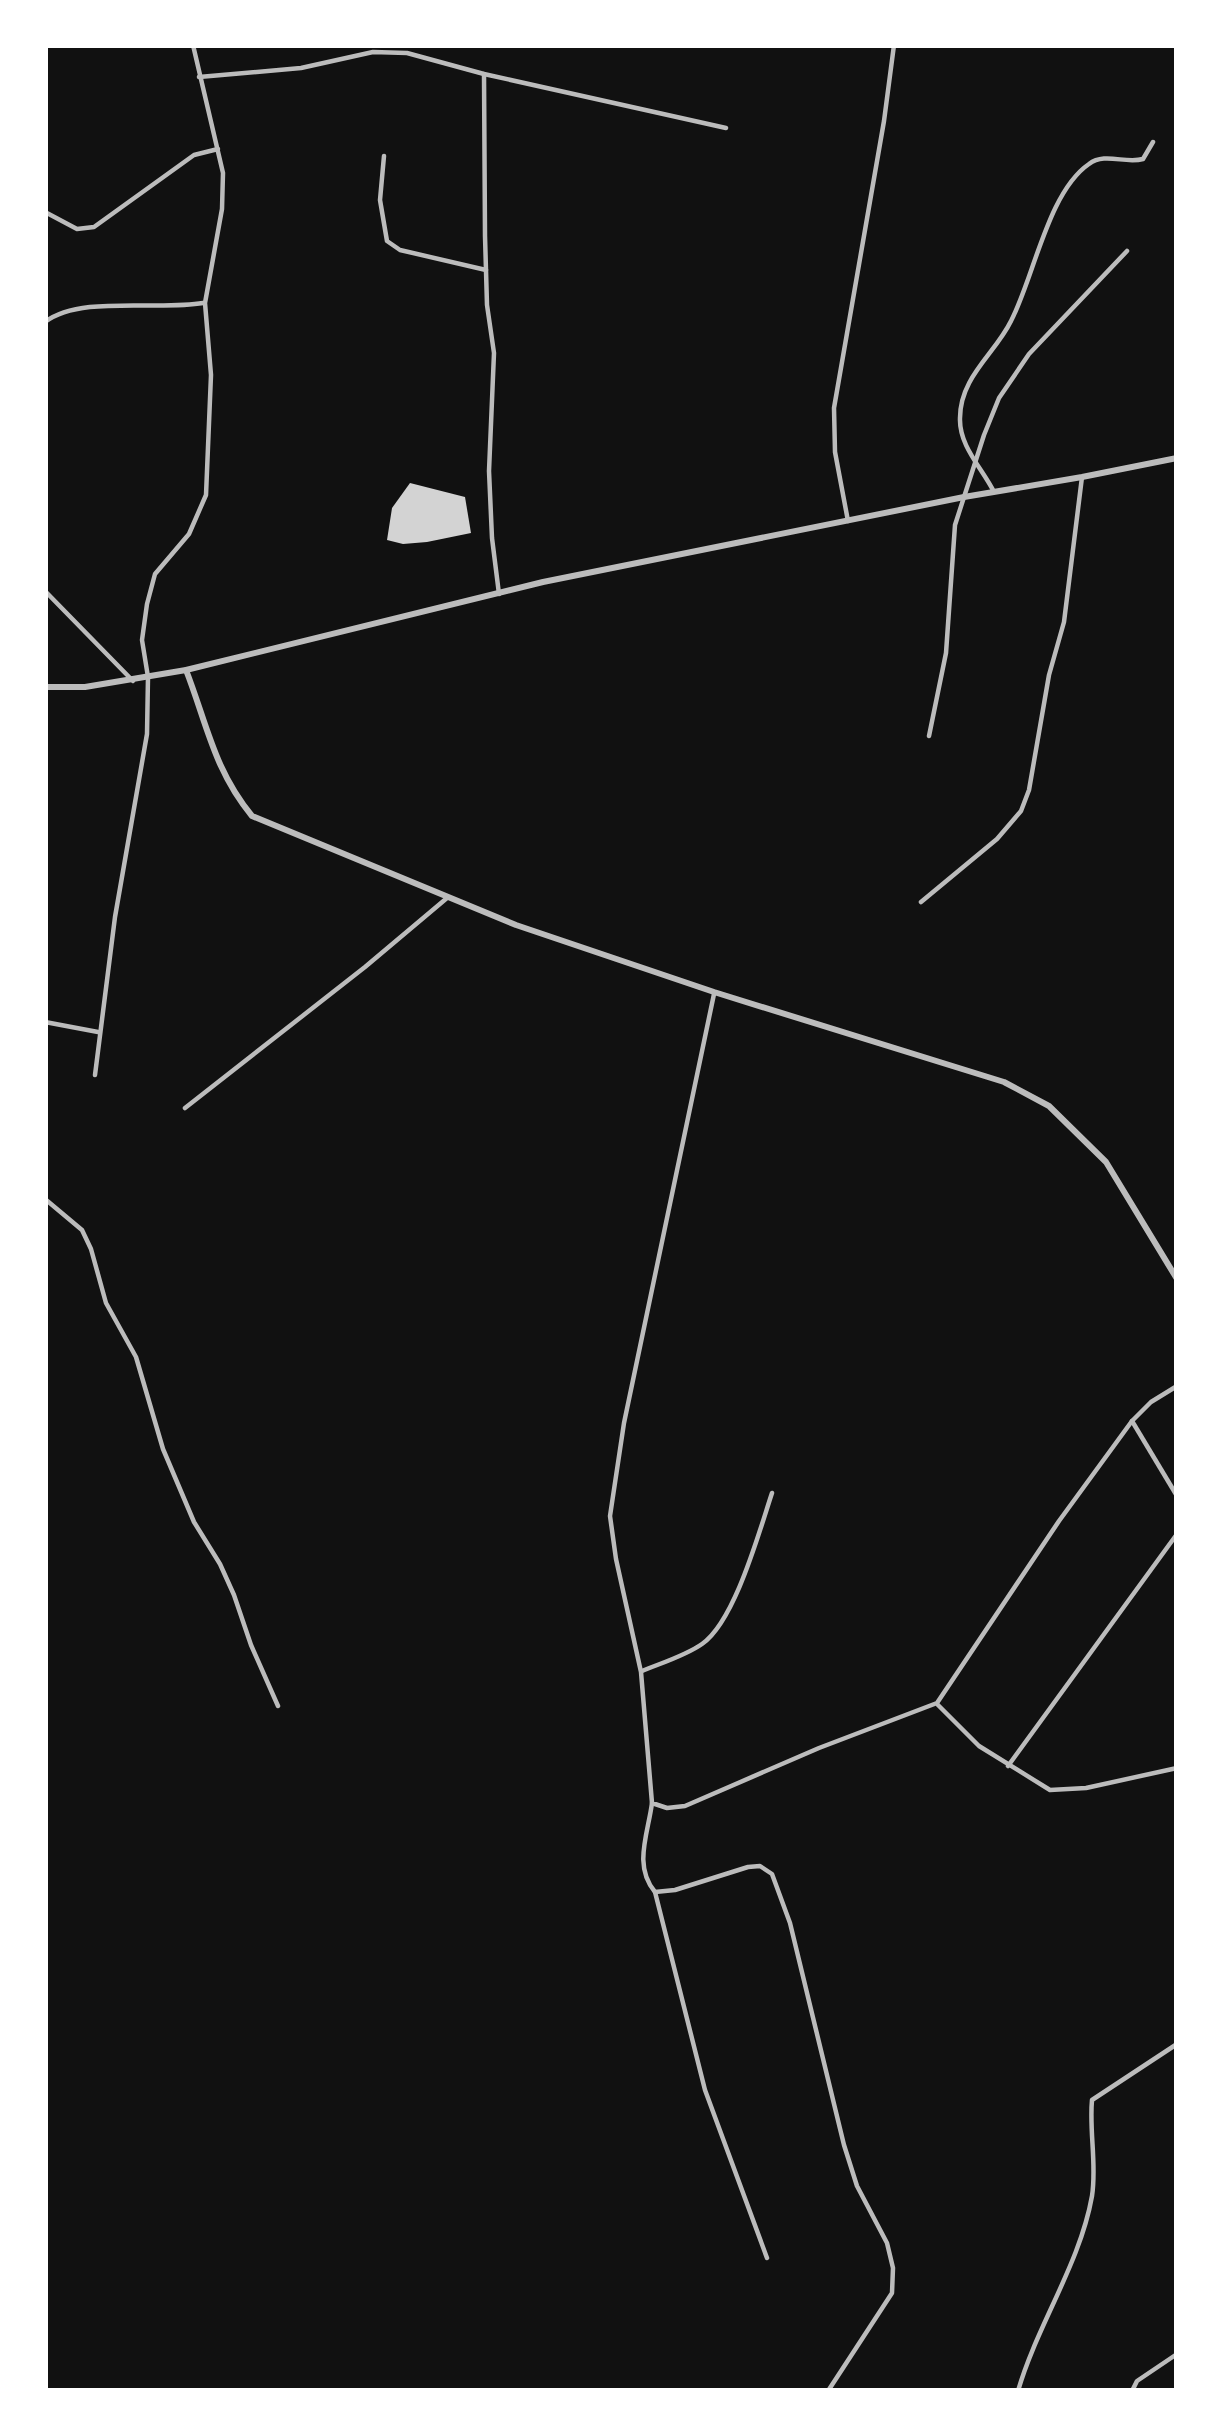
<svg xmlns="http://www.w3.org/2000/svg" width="1222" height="2436" font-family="'PT Sans',sans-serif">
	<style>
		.building { fill: #d3d3d3 }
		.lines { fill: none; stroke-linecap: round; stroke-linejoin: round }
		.minor { stroke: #bcbcbc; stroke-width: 4.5 }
		.tertiary { stroke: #bcbcbc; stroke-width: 6 }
	</style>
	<rect width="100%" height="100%" fill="#111"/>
	<!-- building -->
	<path class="building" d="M 410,483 L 465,497 L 471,533 L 427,542 L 403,544 L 387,540 L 392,508 Z"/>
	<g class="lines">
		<!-- minor -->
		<g class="minor">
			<path d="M 484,74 L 485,236 L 487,305 L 494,353 L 489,471 L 492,538 L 499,594"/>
			<path d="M 199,77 L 301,68 L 373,52 L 407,53 L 484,74 L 726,128"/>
			<path d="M 384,156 L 380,200 L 387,241 L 400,250 L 486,270"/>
			<path d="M 45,212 L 77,229 L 94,227 L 194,155 L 218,149"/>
			<path d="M 45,322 C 81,295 157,311 203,303"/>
			<path d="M 994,492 C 982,468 959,446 960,418 C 960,377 995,354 1011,321 C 1034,277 1048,192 1089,164 C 1105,152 1125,164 1143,159 L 1153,142"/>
			<path d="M 848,521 L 835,452 L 834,408 L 884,121 L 894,45"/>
			<path d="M 45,591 L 133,681"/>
			<path d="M 929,736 L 946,653 L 955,525 L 984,435 L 999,398 L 1029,354 L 1127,251"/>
			<path d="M 921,902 L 997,839 L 1021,811 L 1029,790 L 1049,675 L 1064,622 L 1082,477"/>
			<path d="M 714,994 L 624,1423 L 610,1516 L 616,1559 L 641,1672 L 652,1803 L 667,1808 L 685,1806 L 819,1748 L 937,1703 L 1059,1521 L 1132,1421 L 1151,1402 L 1177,1386"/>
			<path d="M 45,1022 L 98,1032"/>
			<path d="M 95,1075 L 115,917 L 147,734 L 148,677 L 142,640 L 147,604 L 155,574 L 189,534 L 206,495 L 211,375 L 205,303 L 222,209 L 223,173 L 193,45"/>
			<path d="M 185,1108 L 365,967 L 447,898"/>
			<path d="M 45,1199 L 82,1230 L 91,1249 L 106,1303 L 136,1357 L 163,1449 L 194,1522 L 220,1564 L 234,1595 L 251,1645 L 278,1706"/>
			<path d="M 1132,1421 L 1177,1496"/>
			<path d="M 642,1671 C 661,1663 685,1656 702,1644 C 735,1621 759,1532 772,1493"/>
			<path d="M 938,1705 L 979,1746 L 1050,1790 L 1086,1788 L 1177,1768"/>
			<path d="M 1008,1766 L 1177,1534"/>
			<path d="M 652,1803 C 648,1834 633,1866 655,1892 L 705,2090 L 767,2258"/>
			<path d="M 655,1892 L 675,1890 L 748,1867 L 760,1866 L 772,1874 L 790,1923 L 844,2145 L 857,2186 L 887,2243 L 893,2268 L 892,2293 L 828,2391"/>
			<path d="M 1018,2391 C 1037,2325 1080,2264 1092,2196 C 1097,2165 1089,2131 1092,2100 L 1177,2044"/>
			<path d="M 1132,2391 L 1137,2381 L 1177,2354"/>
		</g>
		<!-- tertiary -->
		<g class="tertiary">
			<path d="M 186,670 C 207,724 214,770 252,816 L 516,925 L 714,992 L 1004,1082 L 1049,1106 L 1106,1162 L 1177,1279"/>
			<path d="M 45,687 L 85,687 L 186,670 L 543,582 L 964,497 L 1082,477 L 1177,458"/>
		</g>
	</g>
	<!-- border -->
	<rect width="1222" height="2436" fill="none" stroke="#ffffff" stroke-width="96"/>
</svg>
